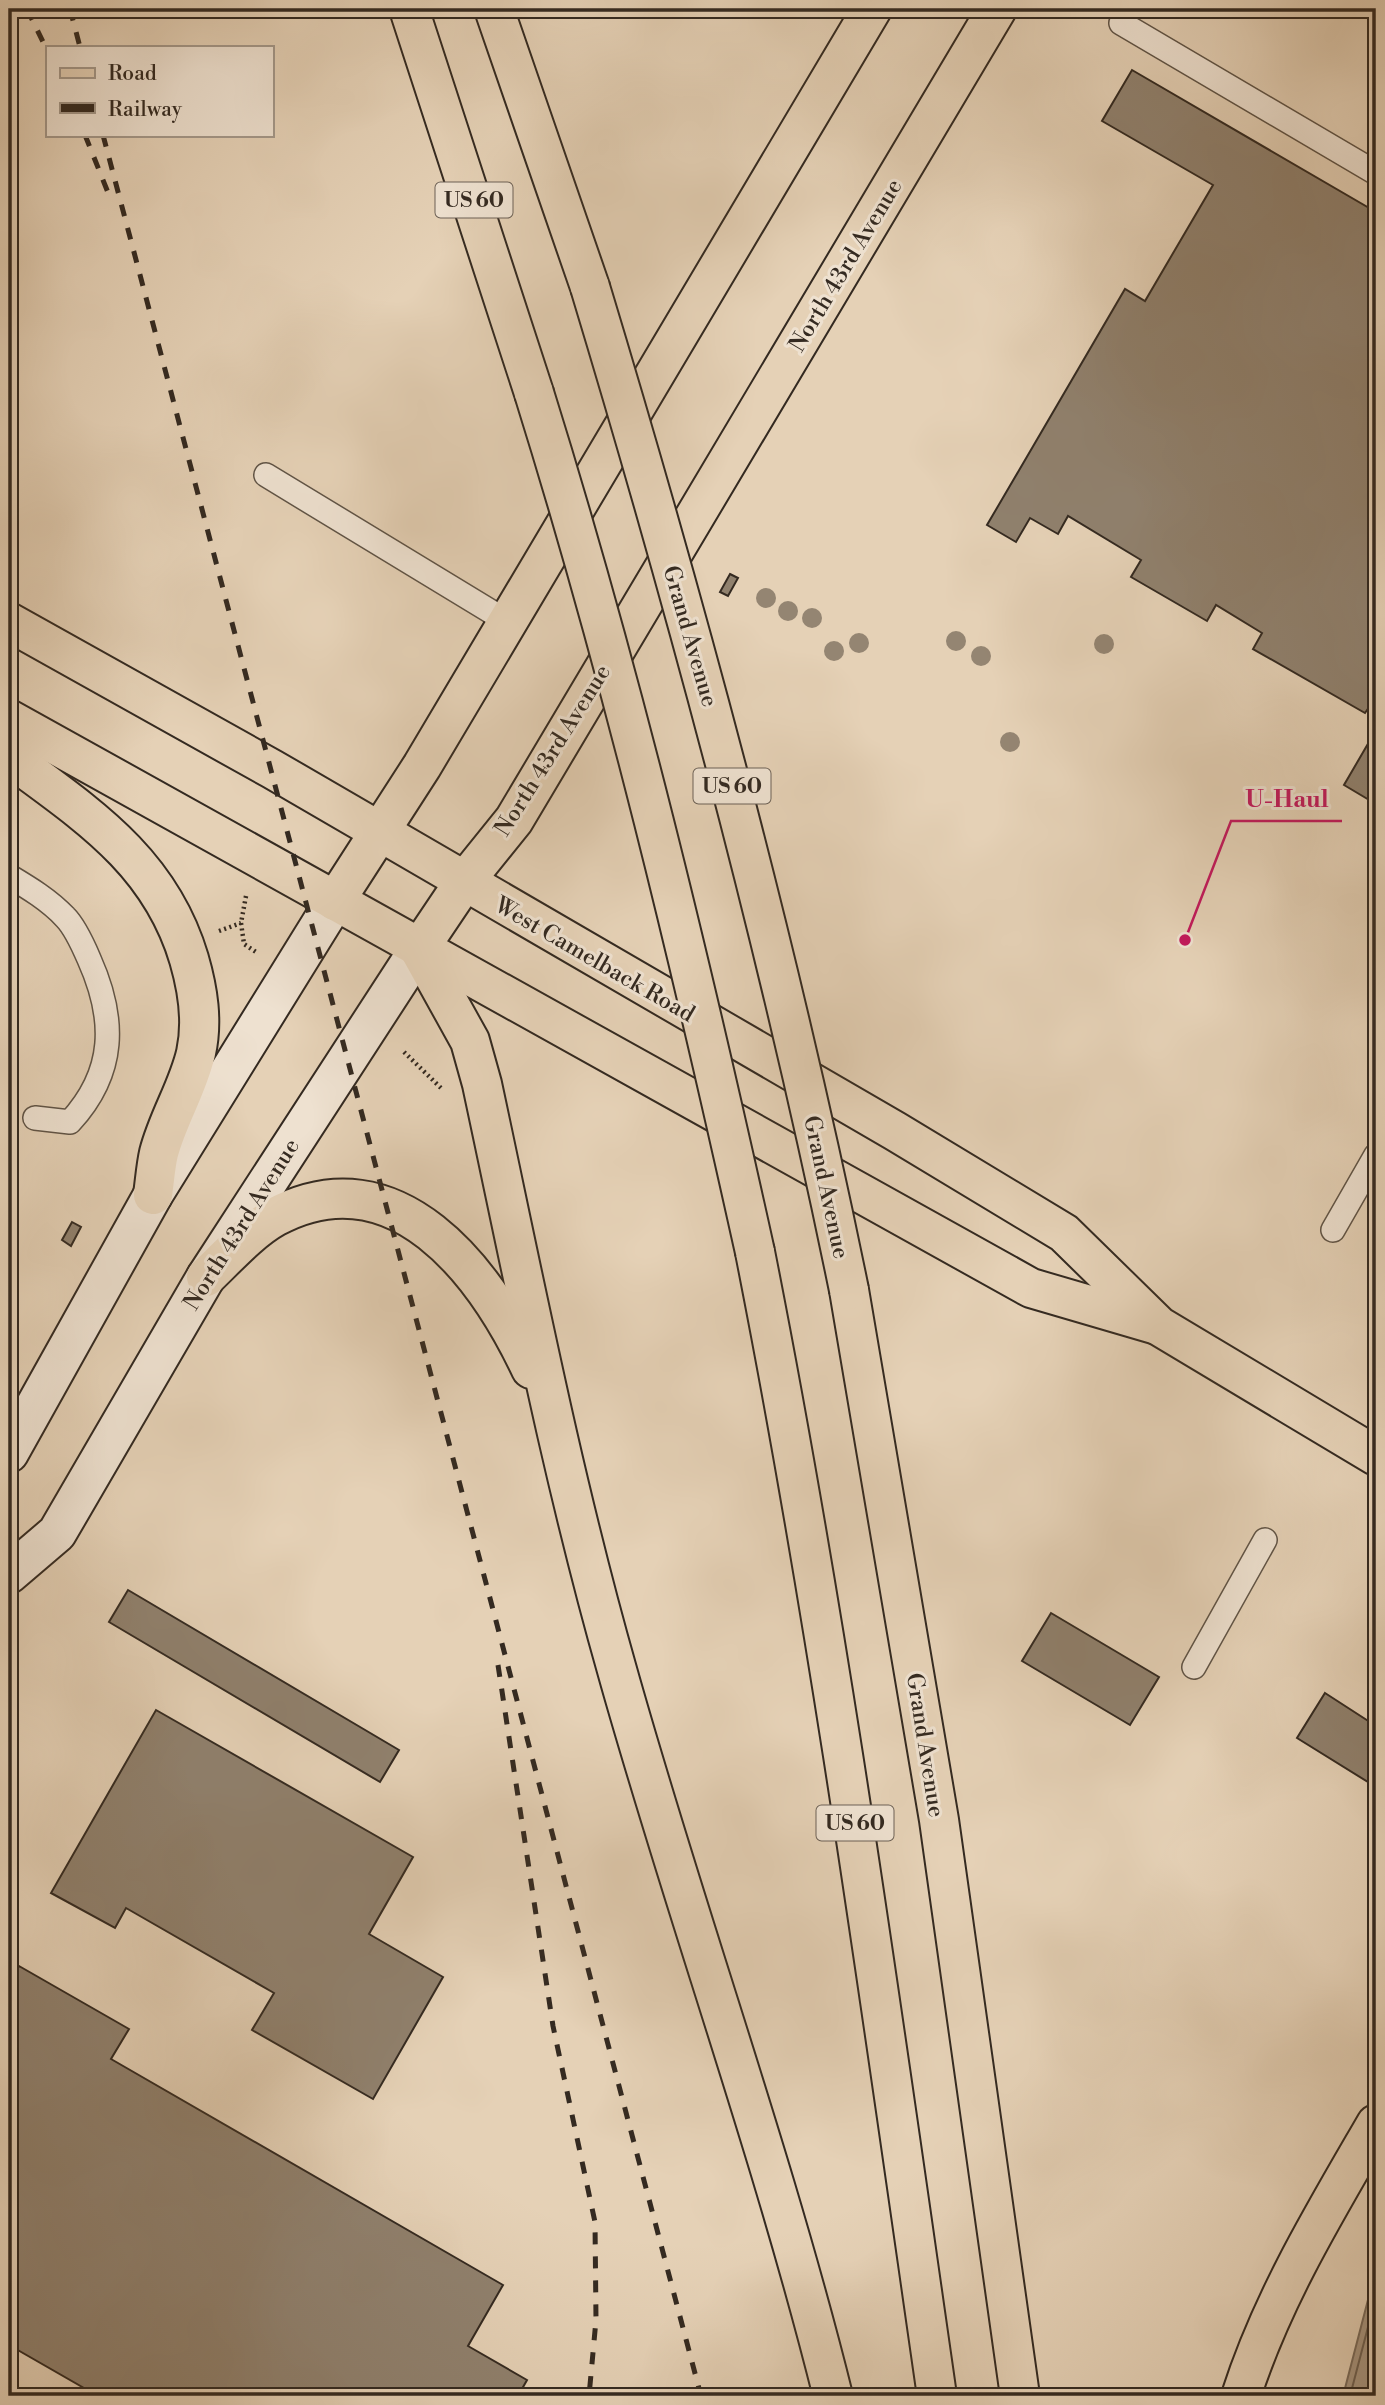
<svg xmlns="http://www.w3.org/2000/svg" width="1385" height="2405" font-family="'Libre Bodoni',serif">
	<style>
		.water { fill: #a99883; stroke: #7a6c5c; stroke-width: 2 }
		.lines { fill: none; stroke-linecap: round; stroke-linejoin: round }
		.shore { stroke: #6e6152; stroke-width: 2 }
		.building { fill: #90816e; stroke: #342a21; stroke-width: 2 }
		.service-casing { stroke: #605446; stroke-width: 26 }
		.secondary-casing { stroke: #342a21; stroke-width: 42 }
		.primary-casing { stroke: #342a21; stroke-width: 42 }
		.trunk-casing { stroke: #342a21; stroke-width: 42 }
		.path { stroke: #342a21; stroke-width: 4.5; stroke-dasharray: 2 3.5; stroke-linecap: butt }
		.service { stroke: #eee1d0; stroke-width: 23 }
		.secondary { stroke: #eee1d0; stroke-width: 38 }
		.primary { stroke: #e5d1b6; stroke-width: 38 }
		.trunk { stroke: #e5d1b6; stroke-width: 38 }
		.rail { stroke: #342a21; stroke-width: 5; stroke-dasharray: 12 12; stroke-linecap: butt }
		.trunk-bridge-casing { stroke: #342a21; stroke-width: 42; stroke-linecap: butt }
		.trunk-bridge { stroke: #e5d1b6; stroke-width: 38 }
		.tree { fill: #948572 }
		.labels { text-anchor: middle; stroke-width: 6; stroke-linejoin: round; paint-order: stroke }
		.shield { fill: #eee1d0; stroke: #6c6156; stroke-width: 2 }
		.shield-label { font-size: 21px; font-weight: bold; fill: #342a21 }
		.street-label { font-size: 23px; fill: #342a21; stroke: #eee1d0 }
		.leader { fill: none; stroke: #c2185b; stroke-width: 2.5 }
		.callout-dot { fill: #c2185b; stroke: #eee1d0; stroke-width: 2.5 }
		.callout-label { font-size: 24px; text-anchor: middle; font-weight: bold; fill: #c2185b; stroke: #eee1d0; stroke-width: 6; stroke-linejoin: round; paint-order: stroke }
	</style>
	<rect width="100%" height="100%" fill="#e5d1b6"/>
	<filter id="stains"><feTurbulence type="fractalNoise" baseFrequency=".00286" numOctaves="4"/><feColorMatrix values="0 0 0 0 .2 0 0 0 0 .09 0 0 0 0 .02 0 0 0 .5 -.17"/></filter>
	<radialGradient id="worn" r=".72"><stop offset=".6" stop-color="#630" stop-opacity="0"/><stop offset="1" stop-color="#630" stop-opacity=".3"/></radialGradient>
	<!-- water -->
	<path class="water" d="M 1369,2296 L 1376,2300 L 1376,2396 L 1343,2396 Z"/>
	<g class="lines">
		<!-- shore -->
		<path class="shore" d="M 1350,2396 L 1373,2308 L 1376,2305"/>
	</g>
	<!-- building -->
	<g class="building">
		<path d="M 1132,70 L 1376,212 L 1376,697 L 1365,713 L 1253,649 L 1262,633 L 1216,605 L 1207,621 L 1131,577 L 1141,560 L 1068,516 L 1058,534 L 1030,518 L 1016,542 L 987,525 L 1125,289 L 1145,301 L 1213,185 L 1102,121 Z"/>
		<path d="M 730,574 L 738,578 L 728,596 L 720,592 Z"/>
		<path d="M 1376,730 L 1376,804 L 1344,785 Z"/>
		<path d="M 72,1222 L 81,1227 L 71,1246 L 62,1240 Z"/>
		<path d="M 128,1590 L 399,1750 L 380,1782 L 109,1622 Z"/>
		<path d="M 1051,1613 L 1159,1677 L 1130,1725 L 1022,1661 Z"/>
		<path d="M 1325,1693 L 1376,1726 L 1376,1787 L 1297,1738 Z"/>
		<path d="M 156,1710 L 413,1857 L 369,1934 L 443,1977 L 373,2099 L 252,2030 L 274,1993 L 126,1908 L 115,1928 L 51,1893 Z"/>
		<path d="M 19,1966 L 129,2029 L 111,2059 L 503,2285 L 468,2346 L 527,2380 L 518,2396 L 98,2396 L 9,2345 L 9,1984 Z"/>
	</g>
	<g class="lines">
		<!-- service casing -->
		<g class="service-casing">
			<g id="service">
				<path d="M 1121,23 L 1376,173"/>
				<path d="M 266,475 L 508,622"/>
				<path d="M 9,876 C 29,888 49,900 65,917 C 75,927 83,945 89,959 C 116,1019 116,1072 70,1122 L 35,1118"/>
				<path d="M 1333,1230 L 1376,1155"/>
				<path d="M 1194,1667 L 1265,1540"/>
			</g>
		</g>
		<!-- secondary casing -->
		<g class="secondary-casing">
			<g id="secondary">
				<path d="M 9,1453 L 153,1195 L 335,901"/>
				<path d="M 9,1574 L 57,1533 L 206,1277 L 419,949"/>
			</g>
		</g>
		<!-- primary casing -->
		<g class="primary-casing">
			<g id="primary">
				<path d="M 9,622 L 272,769 L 895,1131 L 1064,1233 L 1159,1326 L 1376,1456"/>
				<path d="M 9,719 L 1031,1288 L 1154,1324"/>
				<path d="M 9,757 C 86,814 160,861 189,959 C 198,990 203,1021 196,1053 C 188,1088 168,1118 159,1153 C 156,1166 155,1181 153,1195"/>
				<path d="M 335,901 L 422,766 L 872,9"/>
				<path d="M 419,949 L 464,882 L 514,820 L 997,9"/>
			</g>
		</g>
		<!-- trunk casing -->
		<g class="trunk-casing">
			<g id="trunk">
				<path d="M 409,9 L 534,393"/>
				<path d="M 494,9 L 590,287"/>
				<path d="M 419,949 L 470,1041 L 482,1084 C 524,1280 562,1477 617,1670 C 685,1913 772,2151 833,2396"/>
				<path d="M 755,1252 C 830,1631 882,2014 937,2396"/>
				<path d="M 206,1277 C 227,1257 250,1231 275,1217 C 396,1152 485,1272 531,1369"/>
				<path d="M 849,1290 L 939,1820 L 1020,2396"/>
				<path d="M 1241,2396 C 1272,2299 1325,2212 1376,2124"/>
			</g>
		</g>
		<!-- path -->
		<g class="path">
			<path d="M 246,896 L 241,923 L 244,944 L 256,952"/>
			<path d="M 219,931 L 241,923"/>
			<path d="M 404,1052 L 441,1088"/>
		</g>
		<!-- service -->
		<use href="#service" class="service"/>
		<!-- secondary -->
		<use href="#secondary" class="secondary"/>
		<!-- primary -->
		<use href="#primary" class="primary"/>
		<!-- trunk -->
		<use href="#trunk" class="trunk"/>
		<!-- rail -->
		<g class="rail">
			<path d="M 27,9 L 47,50"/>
			<path d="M 70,9 L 80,47"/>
			<path d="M 85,135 L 111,200"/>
			<path d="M 103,135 L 701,2396"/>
			<path d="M 498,1665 L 553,2026 L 595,2222 L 596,2320 L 589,2396"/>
		</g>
		<!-- trunk-bridge casing -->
		<g class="trunk-bridge-casing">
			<g id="trunk-bridge">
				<path d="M 590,287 C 690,618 780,952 849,1290"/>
				<path d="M 534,393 C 622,675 691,963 755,1252"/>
			</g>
		</g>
		<!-- trunk-bridge -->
		<use href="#trunk-bridge" class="trunk-bridge"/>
	</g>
	<!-- trees -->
	<g class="tree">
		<circle cx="766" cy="598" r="10"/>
		<circle cx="788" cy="611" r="10"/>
		<circle cx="812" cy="618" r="10"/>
		<circle cx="956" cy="641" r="10"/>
		<circle cx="859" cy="643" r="10"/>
		<circle cx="1104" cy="644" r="10"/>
		<circle cx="834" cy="651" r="10"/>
		<circle cx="981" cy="656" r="10"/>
		<circle cx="1010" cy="742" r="10"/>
	</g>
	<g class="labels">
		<!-- shield labels -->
		<g class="shield">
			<rect x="435.5" y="182.5" width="77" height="35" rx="5"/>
			<rect x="693.5" y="768.5" width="77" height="35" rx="5"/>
			<rect x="816.5" y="1805.5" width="77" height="35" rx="5"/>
		</g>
		<g class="shield-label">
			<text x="474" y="207">US 60</text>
			<text x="732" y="793">US 60</text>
			<text x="855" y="1830">US 60</text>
		</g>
		<!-- street labels -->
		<g class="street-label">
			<text transform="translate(845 265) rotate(-59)" y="8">North 43rd Avenue</text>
			<text transform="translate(691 636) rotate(74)" y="8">Grand Avenue</text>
			<text transform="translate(552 750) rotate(-58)" y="8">North 43rd Avenue</text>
			<text transform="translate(595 959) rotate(30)" y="8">West Camelback Road</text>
			<text transform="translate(827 1187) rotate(78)" y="8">Grand Avenue</text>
			<text transform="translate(241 1224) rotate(-58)" y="8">North 43rd Avenue</text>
			<text transform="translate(926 1745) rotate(81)" y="8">Grand Avenue</text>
		</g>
	</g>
	<!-- callouts -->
	<path class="leader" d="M1185 940L1231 821H1342"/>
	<circle class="callout-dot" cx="1185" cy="940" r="7"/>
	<g class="callout-label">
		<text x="1287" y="807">U-Haul</text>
	</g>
	<!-- margin -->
	<rect width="1385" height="2405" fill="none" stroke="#e5d1b6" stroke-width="35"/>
	<rect x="10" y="10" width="1364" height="2384" fill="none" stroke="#342a21" stroke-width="3.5"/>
	<rect x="18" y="18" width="1350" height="2370" fill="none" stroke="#342a21" stroke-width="2"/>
	<!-- legend -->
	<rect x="46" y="46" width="228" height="91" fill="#eee1d0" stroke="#a4988a" stroke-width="2"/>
	<rect x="60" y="68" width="35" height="10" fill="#e5d1b6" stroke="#a4988a" stroke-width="2"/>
	<text x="108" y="80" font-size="21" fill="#342a21">Road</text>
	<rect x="60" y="103" width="35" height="10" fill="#342a21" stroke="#a4988a" stroke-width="2"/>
	<text x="108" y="116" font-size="21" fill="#342a21">Railway</text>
	<rect width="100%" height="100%" filter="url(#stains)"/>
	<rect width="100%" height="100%" fill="url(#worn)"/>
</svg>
